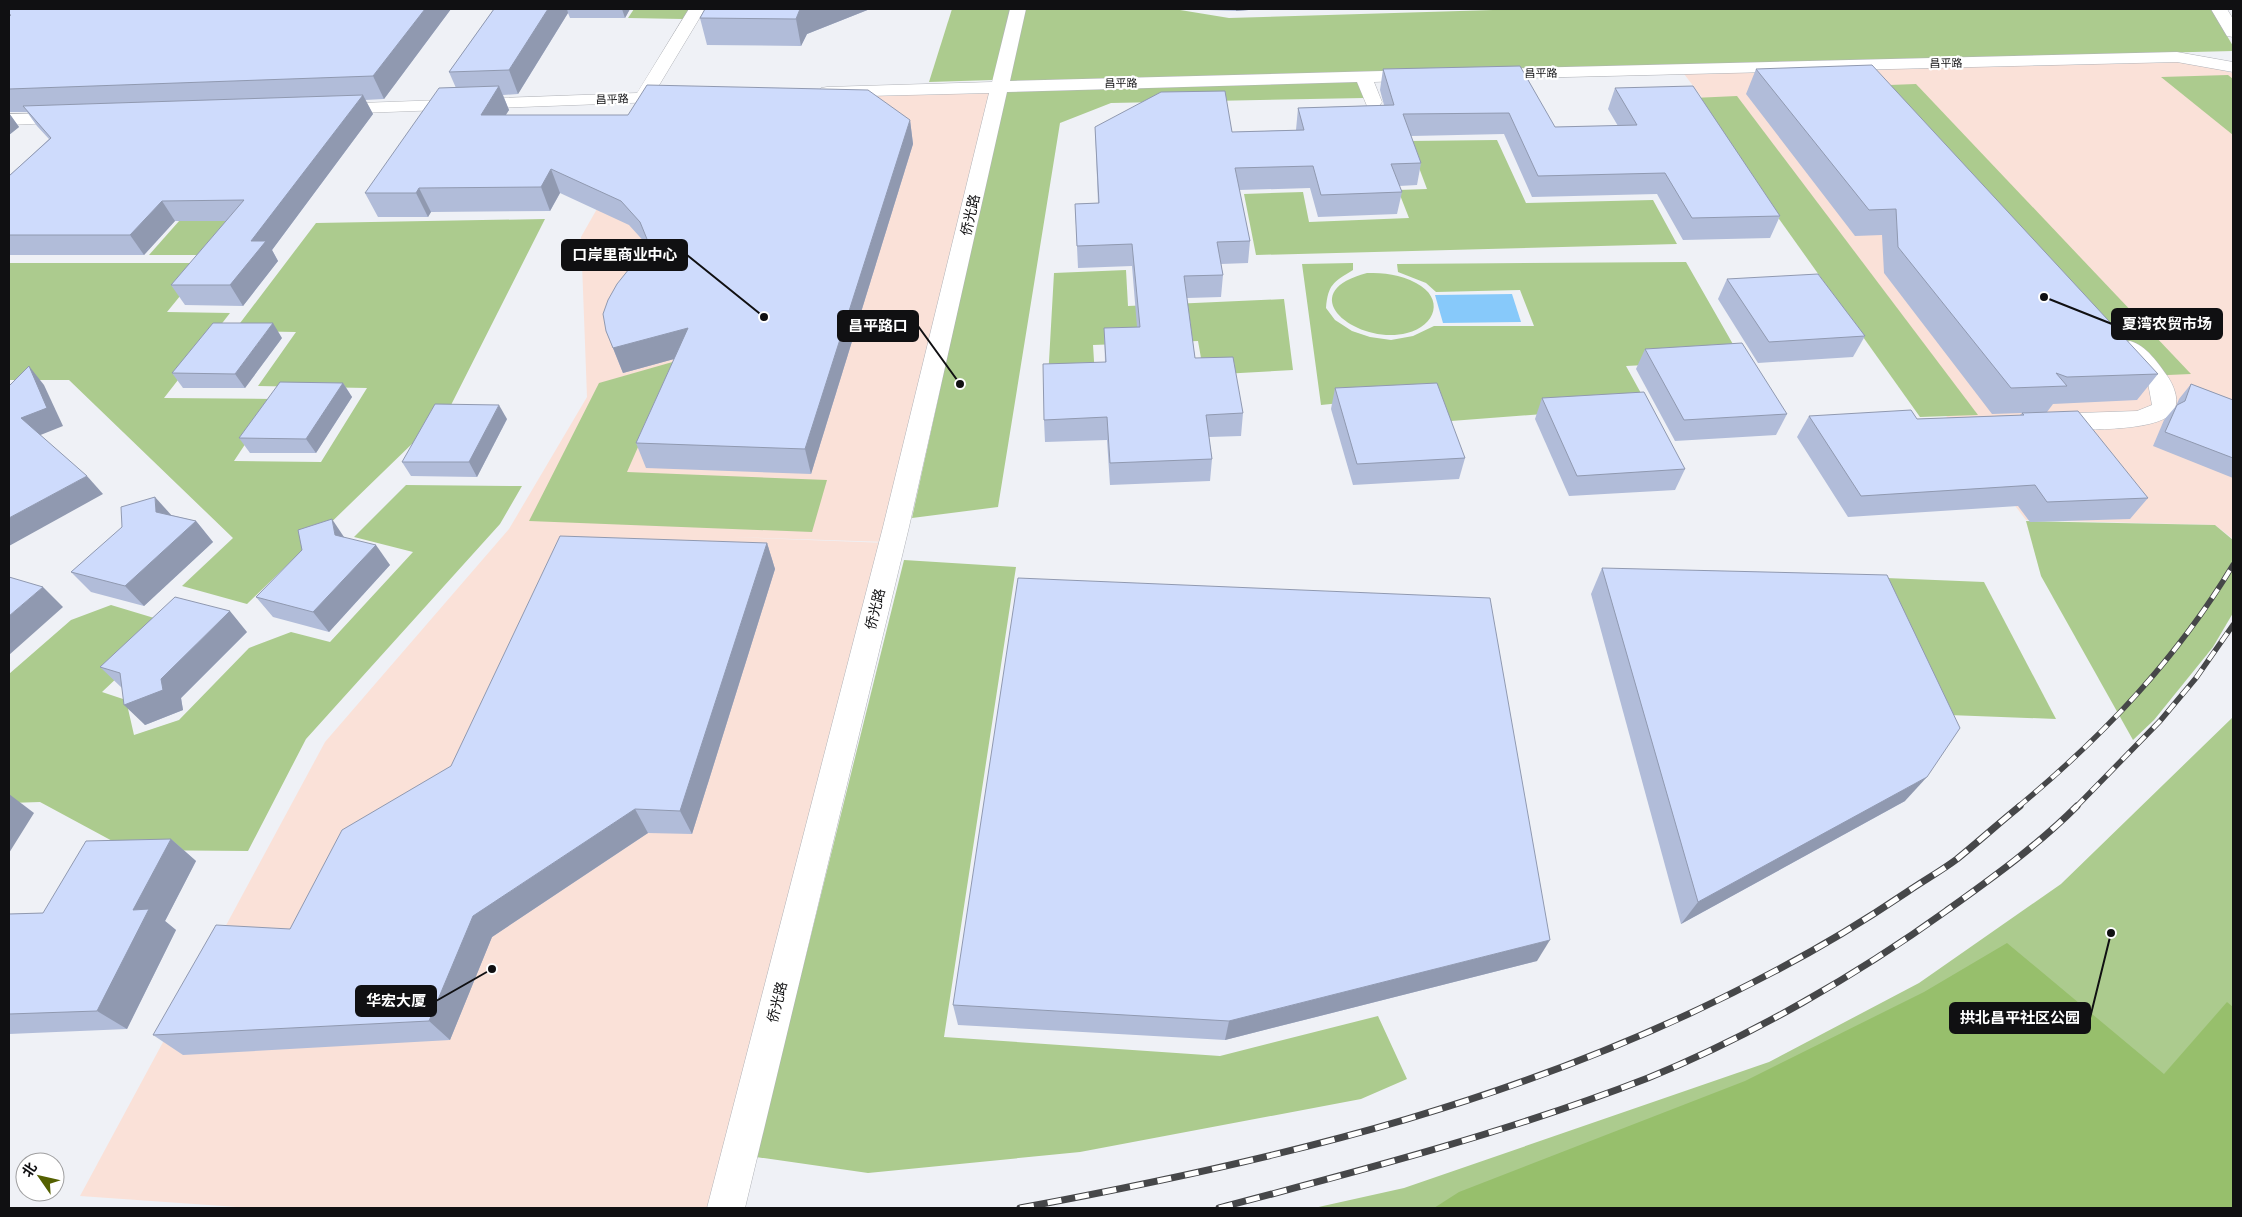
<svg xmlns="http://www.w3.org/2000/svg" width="2242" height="1217" font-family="'Titillium Web','Noto Sans SC',sans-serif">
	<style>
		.commercial { fill: #fae1d8 }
		.green { fill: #accb8e }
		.forest { fill: #97bf6c }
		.water { fill: #87c9fa }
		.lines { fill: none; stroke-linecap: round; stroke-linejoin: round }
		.minor-casing { stroke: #b1b3b8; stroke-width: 1 }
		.major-casing { stroke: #b1b3b8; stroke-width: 1 }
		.minor { fill: #fff; fill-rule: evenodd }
		.major { fill: #fff; fill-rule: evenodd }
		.rail-far1-casing { stroke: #464749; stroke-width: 5.5 }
		.rail-casing { stroke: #464749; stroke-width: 7 }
		.rail-far1 { stroke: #fff; stroke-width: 4; stroke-dasharray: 11; stroke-linecap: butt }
		.rail { stroke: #fff; stroke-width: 5; stroke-dasharray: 14; stroke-linecap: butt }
		.wall { fill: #b1bcd9 }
		.shaded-wall { fill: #9099b0 }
		.building { fill: #cedbfc; stroke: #9099b0 }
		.labels { text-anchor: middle; stroke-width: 4.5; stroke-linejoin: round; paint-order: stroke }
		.far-street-label { font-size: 11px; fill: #101012; stroke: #fff }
		.street-label { font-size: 14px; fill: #101012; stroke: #fff }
		.leader { fill: none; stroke: #101012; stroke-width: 2 }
		.callout-dot { fill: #101012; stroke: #fff; stroke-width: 2 }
		.callout { fill: #101012; stroke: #101012; stroke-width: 2 }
		.callout-label { font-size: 15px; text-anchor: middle; font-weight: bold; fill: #fff }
	</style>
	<rect width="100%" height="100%" fill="#eff1f6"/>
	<!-- commercial -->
	<g class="commercial">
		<path d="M 2179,58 L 2233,73 L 2233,539 L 2215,525 L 2026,520 L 1681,70 Z"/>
		<path d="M 1000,86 L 888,542 L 732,537 L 888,543 L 723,1208 L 251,1208 L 80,1196 L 325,742 L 509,529 L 587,397 L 581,237 L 660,98 Z"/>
	</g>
	<!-- green -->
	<g class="green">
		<path d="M 634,9 L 689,9 L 683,19 L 628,18 Z"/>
		<path d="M 952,9 L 1011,9 L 993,80 L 929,82 Z"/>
		<path d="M 1024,9 L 1174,9 L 1229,18 L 1530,9 L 2211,9 L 2233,46 L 2233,51 L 1009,82 Z"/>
		<path d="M 2228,75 L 2233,79 L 2233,135 L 2161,77 Z"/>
		<path d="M 1357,80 L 1364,98 L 1111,103 L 1060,123 L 998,507 L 912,518 L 1006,88 Z"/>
		<path d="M 1916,84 L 2191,374 L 2122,377 L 1863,86 Z"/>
		<path d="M 1737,96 L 1978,415 L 1920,417 L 1693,98 Z"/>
		<path d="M 264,125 L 314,125 L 206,255 L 149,255 Z"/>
		<path d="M 1497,140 L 1526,203 L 1653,200 L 1677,244 L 1256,255 L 1244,194 L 1303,192 L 1309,222 L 1409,218 L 1398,190 L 1427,189 L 1409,141 Z"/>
		<path d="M 545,219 L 450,407 L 247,604 L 182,586 L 233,538 L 69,380 L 9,380 L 9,263 L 207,263 L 167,312 L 230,313 L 164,398 L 275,399 L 234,461 L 321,462 L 367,388 L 258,386 L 296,332 L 234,331 L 316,223 Z"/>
		<path d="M 1686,262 L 1742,360 L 1626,366 L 1648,406 L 1451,421 L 1438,393 L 1321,405 L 1302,264 L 1353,263 L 1353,270 C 1333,282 1328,285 1326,308 L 1335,320 L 1352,331 L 1370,337 L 1391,340 L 1413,336 L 1434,326 L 1534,326 L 1520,290 L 1436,292 L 1426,283 L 1398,272 L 1397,264 Z"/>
		<path d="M 1126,270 L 1128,306 L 1284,299 L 1293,370 L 1204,375 L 1198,341 L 1093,345 L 1095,377 L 1048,379 L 1054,273 Z"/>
		<path d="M 1367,273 C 1384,273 1400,274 1416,283 C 1445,298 1436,326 1407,333 C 1357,346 1290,293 1367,273 Z"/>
		<path d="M 676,361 L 627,472 L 827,480 L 812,532 L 529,521 L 599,383 Z"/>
		<path d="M 406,485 L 522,486 L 500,524 L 306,739 L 248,851 L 129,850 L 40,802 L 9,803 L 9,674 L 71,620 L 111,605 L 174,624 L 102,692 L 126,700 L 134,735 L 179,720 L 249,648 L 291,632 L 330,642 L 413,552 L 354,537 Z"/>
		<path d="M 2026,521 L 2215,525 L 2233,540 L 2233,613 L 2213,647 L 2154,720 L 2133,740 L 2041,576 Z"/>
		<path d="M 904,560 L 1016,567 L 944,1037 L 1220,1056 L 1378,1016 L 1407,1079 L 1361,1099 L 1080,1152 L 868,1173 L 756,1157 Z"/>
		<path d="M 1886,578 L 1984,582 L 2056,719 L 1949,715 Z"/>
		<path d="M 2233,717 L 2233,1208 L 1314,1208 L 1404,1188 L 1769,1062 L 1919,983 L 2061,884 Z"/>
	</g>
	<!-- forest -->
	<path class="forest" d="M 2007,943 L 2164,1074 L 2227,1002 L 2233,1007 L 2233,1208 L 1434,1208 L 1459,1192 L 1745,1081 L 1924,992 Z"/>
	<!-- water -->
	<path class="water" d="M 1512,294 L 1521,322 L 1443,323 L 1435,295 Z"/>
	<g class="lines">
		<!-- minor casing -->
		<g class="minor-casing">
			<g id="minor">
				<path d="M 689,9 L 705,9 L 655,92 L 683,93 L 686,97 L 683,101 L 333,114 L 327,113 L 324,109 L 327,105 L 333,104 L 637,93 Z"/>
				<path d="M 1010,9 L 1026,9 L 1010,81 L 1419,70 L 1425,71 L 1428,75 L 1425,79 L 1419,80 L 1374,82 L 1382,102 L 1379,106 L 1367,106 L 1357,82 L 1007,92 L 909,527 L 745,1208 L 707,1208 L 883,527 L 989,93 L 827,97 L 821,96 L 818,92 L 821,88 L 827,87 L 992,82 Z"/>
				<path d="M 2177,52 L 2233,62 L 2233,72 L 2177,62 L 1487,79 L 1481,78 L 1478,74 L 1481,70 L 1487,69 Z"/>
				<path d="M 70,113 L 76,114 L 79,118 L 76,122 L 9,125 L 9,114 Z"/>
				<path d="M 2130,341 C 2146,345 2159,364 2168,377 C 2174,386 2181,403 2172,413 C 2155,433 2076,429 2049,430 L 2041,428 L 2037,422 L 2041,416 L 2049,414 L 2137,411 L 2152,405 L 2148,383 L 2119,348 L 2122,343 Z"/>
			</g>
		</g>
		<!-- major casing -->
		<g class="major-casing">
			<path id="major" d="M 2211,9 L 2227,9 L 2233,19 L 2233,37 L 2227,36 Z"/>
		</g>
		<!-- minor -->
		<use href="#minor" class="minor"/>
		<!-- major -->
		<use href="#major" class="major"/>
		<!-- rail-far1 casing -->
		<g class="rail-far1-casing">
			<g id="rail-far1">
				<path d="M 2018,807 C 2103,736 2176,660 2233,565"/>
				<path d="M 2076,807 L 2160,721 L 2196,678 L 2233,625"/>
			</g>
		</g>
		<!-- rail casing -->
		<g class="rail-casing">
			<g id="rail">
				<path d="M 1020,1208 C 1285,1159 1535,1099 1775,971 C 1821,947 1864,921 1907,892 C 1923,881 1941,871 1957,859 C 1978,842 1999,823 2020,806"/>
				<path d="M 1219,1208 C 1363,1170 1509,1132 1648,1078 C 1749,1037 1857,975 1946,911 C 1992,878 2037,846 2077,806"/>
			</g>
		</g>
		<!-- rail-far1 -->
		<use href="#rail-far1" class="rail-far1"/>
		<!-- rail -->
		<use href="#rail" class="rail"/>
	</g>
	<!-- wall -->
	<g class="wall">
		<path d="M 9,9 L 451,9 L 384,99 L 365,100 L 373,114 L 272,250 L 278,261 L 243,306 L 185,305 L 171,285 L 227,221 L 175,221 L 144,255 L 9,255 L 9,176 L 49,139 L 37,126 L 27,112 L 9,112 L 9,113 L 19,127 L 9,135 Z"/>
		<path d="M 494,9 L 630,9 L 625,18 L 570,18 L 568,13 L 518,94 L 503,95 L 509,110 L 505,115 L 910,120 L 913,144 L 811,474 L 646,468 L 636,443 L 674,359 L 623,373 L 606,331 L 648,246 L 629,225 L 560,193 L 550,211 L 431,212 L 428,217 L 378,217 L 365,193 L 456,88 L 449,72 Z"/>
		<path d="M 870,9 L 807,34 L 801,46 L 707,45 L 700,18 Z"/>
		<path d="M 1201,9 L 1261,9 L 1236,11 L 1208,10 Z"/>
		<path d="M 1383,69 L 1555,127 L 1618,126 L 1608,109 L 1615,88 L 1780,216 L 1770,238 L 1683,240 L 1657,194 L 1532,197 L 1504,134 L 1411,136 L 1421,163 L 1417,185 L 1399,186 L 1402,192 L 1397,214 L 1318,217 L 1310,188 L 1239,190 L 1250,241 L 1248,263 L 1221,264 L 1223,275 L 1221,297 L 1187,298 L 1195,358 L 1243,413 L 1241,436 L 1209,437 L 1212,459 L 1210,481 L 1110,485 L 1107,440 L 1045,442 L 1044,420 L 1105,362 L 1104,328 L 1137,327 L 1132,266 L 1078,268 L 1075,204 L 1098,203 L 1095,127 L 1232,132 L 1296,130 L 1298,108 L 1384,105 L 1380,90 Z"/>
		<path d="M 1756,69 L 2158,374 L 2137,400 L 2053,404 L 2047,412 L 2148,498 L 2130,519 L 2030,522 L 2018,506 L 1848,517 L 1797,437 L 1809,416 L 1917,419 L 2020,415 L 2022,413 L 1992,414 L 1884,273 L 1882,235 L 1855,236 L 1746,94 Z"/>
		<path d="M 1727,279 L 1865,336 L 1853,357 L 1758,363 L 1718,299 Z"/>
		<path d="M 282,338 L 245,388 L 183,388 L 172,373 Z"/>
		<path d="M 1645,349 L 1787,414 L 1776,435 L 1675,441 L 1636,369 Z"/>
		<path d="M 343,383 L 352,397 L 316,453 L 250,453 L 239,438 Z"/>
		<path d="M 2191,384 L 2233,400 L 2233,478 L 2153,446 L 2164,420 L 2176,406 L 2179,399 Z"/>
		<path d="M 1335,388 L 1465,458 L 1459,479 L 1353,485 L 1331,409 Z"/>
		<path d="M 1542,398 L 1685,469 L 1675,490 L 1569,496 L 1535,419 Z"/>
		<path d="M 507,419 L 477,477 L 411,476 L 402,462 Z"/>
		<path d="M 171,515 L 196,521 L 213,542 L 144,606 L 91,592 L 71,572 Z"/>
		<path d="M 344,537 L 390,565 L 329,632 L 273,617 L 256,597 Z"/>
		<path d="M 767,543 L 775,569 L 692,834 L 648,833 L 492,937 L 450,1040 L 183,1055 L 153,1035 L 290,929 L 451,766 Z"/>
		<path d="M 1602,568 L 1905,801 L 1681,924 L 1591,594 Z"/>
		<path d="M 247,632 L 181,698 L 183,710 L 145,725 L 122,688 L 100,667 Z"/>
		<path d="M 171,839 L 196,861 L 165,921 L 176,930 L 127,1029 L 9,1034 L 9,914 L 43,913 Z"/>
		<path d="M 1537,961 L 1225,1040 L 958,1025 L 953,1005 Z"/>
	</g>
	<!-- shaded-wall -->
	<g class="shaded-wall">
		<path d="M 425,9 L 451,9 L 384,99 L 373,76 Z"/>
		<path d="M 548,9 L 567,9 L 568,13 L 518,94 L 509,70 Z"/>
		<path d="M 622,9 L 630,9 L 625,18 Z"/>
		<path d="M 800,9 L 870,9 L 807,34 L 801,46 L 796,19 Z"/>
		<path d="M 1236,9 L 1261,9 L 1236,11 Z"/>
		<path d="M 499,86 L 509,110 L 491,139 L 481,115 Z"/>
		<path d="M 363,95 L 373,114 L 272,250 L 278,261 L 243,306 L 230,285 L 251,241 Z"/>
		<path d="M 9,112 L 9,113 L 19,127 L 9,135 Z"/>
		<path d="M 910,120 L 913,144 L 811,474 L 805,449 Z"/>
		<path d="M 551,169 L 560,193 L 550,211 L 541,187 Z"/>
		<path d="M 419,188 L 431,212 L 428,217 L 416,193 Z"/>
		<path d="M 162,201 L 175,221 L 144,255 L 130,235 Z"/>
		<path d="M 273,323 L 282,338 L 245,388 L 235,374 Z"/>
		<path d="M 688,328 L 696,353 L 623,373 L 613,348 Z"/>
		<path d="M 29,366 L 44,385 L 63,426 L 38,436 L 21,418 Z"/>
		<path d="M 343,383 L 352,397 L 316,453 L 306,439 Z"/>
		<path d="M 499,405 L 507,419 L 477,477 L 469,462 Z"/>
		<path d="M 87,476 L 103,494 L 9,546 L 9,518 Z"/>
		<path d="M 155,497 L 173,517 L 156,512 Z"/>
		<path d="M 332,519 L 346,540 L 335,535 Z"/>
		<path d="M 196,521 L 213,542 L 144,606 L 125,586 Z"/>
		<path d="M 767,543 L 775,569 L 692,834 L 680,811 Z"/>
		<path d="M 376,545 L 390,565 L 329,632 L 313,612 Z"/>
		<path d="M 43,587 L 63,607 L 9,655 L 9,616 Z"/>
		<path d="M 230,611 L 247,632 L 181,698 L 183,710 L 145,725 L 124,705 L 161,679 Z"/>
		<path d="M 1927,777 L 1905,801 L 1681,924 L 1698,902 Z"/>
		<path d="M 9,794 L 34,813 L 9,853 Z"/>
		<path d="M 635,809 L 648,833 L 492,937 L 450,1040 L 429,1021 L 473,916 Z"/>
		<path d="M 171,839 L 196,861 L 165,921 L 176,930 L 127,1029 L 97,1011 L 133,910 Z"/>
		<path d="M 1550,940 L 1537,961 L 1225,1040 L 1229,1021 Z"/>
	</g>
	<!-- building -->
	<g class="building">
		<path d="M 9,9 L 425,9 L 373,76 L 9,89 L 9,16 L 11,15 L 9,15 Z"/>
		<path d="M 494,9 L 548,9 L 509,70 L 449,72 Z"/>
		<path d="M 705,9 L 800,9 L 796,19 L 700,18 Z"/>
		<path d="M 1872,65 L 2158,374 L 2067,377 L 2056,373 L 2067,386 L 2011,388 L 1898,247 L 1896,209 L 1869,210 L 1756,69 Z"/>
		<path d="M 1520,66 L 1555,127 L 1637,125 L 1615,88 L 1693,86 L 1780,216 L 1692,218 L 1665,173 L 1538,176 L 1509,113 L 1403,114 L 1421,163 L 1391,164 L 1402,192 L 1321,195 L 1313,166 L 1235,168 L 1250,241 L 1217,242 L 1223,275 L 1184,276 L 1195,358 L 1233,357 L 1243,413 L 1206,415 L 1212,459 L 1110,463 L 1107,417 L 1044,420 L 1043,364 L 1106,362 L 1104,328 L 1140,327 L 1132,244 L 1077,246 L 1075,204 L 1099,203 L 1095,127 L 1161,92 L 1225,91 L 1232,132 L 1304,130 L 1298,108 L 1394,105 L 1383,69 Z"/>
		<path d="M 647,85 L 868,90 L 910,120 L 805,449 L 636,443 L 688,328 L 613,348 L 606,331 L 603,314 L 608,300 L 617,284 L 649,244 L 640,222 L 621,201 L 551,169 L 541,187 L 419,188 L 416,193 L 365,193 L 439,88 L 499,86 L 481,115 L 628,115 Z"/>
		<path d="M 363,95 L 251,241 L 266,241 L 230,285 L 171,285 L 244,200 L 162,201 L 130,235 L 9,235 L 9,176 L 51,138 L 23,106 Z"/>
		<path d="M 1818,274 L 1865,336 L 1769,342 L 1727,279 Z"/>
		<path d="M 213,323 L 273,323 L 235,374 L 172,373 Z"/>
		<path d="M 1742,343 L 1787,414 L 1684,420 L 1645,349 Z"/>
		<path d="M 29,366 L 47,408 L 21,418 L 87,476 L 9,518 L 9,386 Z"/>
		<path d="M 280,382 L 343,383 L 306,439 L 239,438 Z"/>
		<path d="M 1437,383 L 1465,458 L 1357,464 L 1335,388 Z"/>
		<path d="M 2191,384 L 2233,400 L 2233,458 L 2165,432 L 2177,405 L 2185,401 Z"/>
		<path d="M 1644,392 L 1685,469 L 1577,476 L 1542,398 Z"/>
		<path d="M 435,404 L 499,405 L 469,462 L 402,462 Z"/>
		<path d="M 1911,410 L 1917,419 L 2024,415 L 2022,413 L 2078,411 L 2148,498 L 2047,502 L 2035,485 L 1861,496 L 1809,416 Z"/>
		<path d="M 155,497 L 156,512 L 196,521 L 125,586 L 71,572 L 122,527 L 121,507 Z"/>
		<path d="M 332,519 L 335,535 L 376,545 L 313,612 L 256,597 L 302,550 L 298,530 Z"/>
		<path d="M 560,536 L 767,543 L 680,811 L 635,809 L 473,916 L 429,1021 L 153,1035 L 216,925 L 290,929 L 342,830 L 451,766 Z"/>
		<path d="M 1602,568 L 1887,575 L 1960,728 L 1927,777 L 1698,902 Z"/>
		<path d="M 9,577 L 43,587 L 9,616 Z"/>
		<path d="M 1018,578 L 1490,598 L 1550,940 L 1229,1021 L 953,1005 Z"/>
		<path d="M 175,597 L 230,611 L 161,679 L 163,690 L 124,705 L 120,673 L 100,667 Z"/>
		<path d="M 171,839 L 133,910 L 149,909 L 97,1011 L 9,1014 L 9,914 L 43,913 L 86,841 Z"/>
	</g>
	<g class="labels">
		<!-- far-street labels -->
		<g class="far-street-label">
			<text transform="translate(1946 63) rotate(-1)" y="4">昌平路</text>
			<text transform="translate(1541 73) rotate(-1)" y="4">昌平路</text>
			<text transform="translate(1121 83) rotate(-1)" y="4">昌平路</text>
			<text transform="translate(612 99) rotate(-2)" y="4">昌平路</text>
		</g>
		<!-- street labels -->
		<g class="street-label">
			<text transform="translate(970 215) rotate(-77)" y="5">侨光路</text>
			<text transform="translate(875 609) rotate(-76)" y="5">侨光路</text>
			<text transform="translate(777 1002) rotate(-76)" y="5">侨光路</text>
		</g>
	</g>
	<!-- callouts -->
	<path class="leader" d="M764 317L687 255M2044 297L2112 324M960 384L918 326M492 969L436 1001M2111 933L2090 1018"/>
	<g class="callout-dot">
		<circle cx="764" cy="317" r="5"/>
		<circle cx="2044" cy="297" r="5"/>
		<circle cx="960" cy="384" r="5"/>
		<circle cx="492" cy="969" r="5"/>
		<circle cx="2111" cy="933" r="5"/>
	</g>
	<g class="callout">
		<rect x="562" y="240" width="125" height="30" rx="5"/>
		<rect x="2112" y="309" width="110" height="30" rx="5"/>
		<rect x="838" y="311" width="80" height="30" rx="5"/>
		<rect x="356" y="986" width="80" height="30" rx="5"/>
		<rect x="1950" y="1003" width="140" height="30" rx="5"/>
	</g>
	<g class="callout-label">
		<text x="625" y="260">口岸里商业中心</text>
		<text x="2167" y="329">夏湾农贸市场</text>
		<text x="878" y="331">昌平路口</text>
		<text x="396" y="1006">华宏大厦</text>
		<text x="2020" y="1023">拱北昌平社区公园</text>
	</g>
	<!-- border -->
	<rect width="2242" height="1217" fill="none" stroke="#101012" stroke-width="20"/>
	<!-- north arrow -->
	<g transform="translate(40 1177) rotate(304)"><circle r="24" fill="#ffffff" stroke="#9f9fa0"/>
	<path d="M0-4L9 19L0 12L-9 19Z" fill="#546000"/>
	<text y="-8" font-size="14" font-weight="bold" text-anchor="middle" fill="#101012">北</text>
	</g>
</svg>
